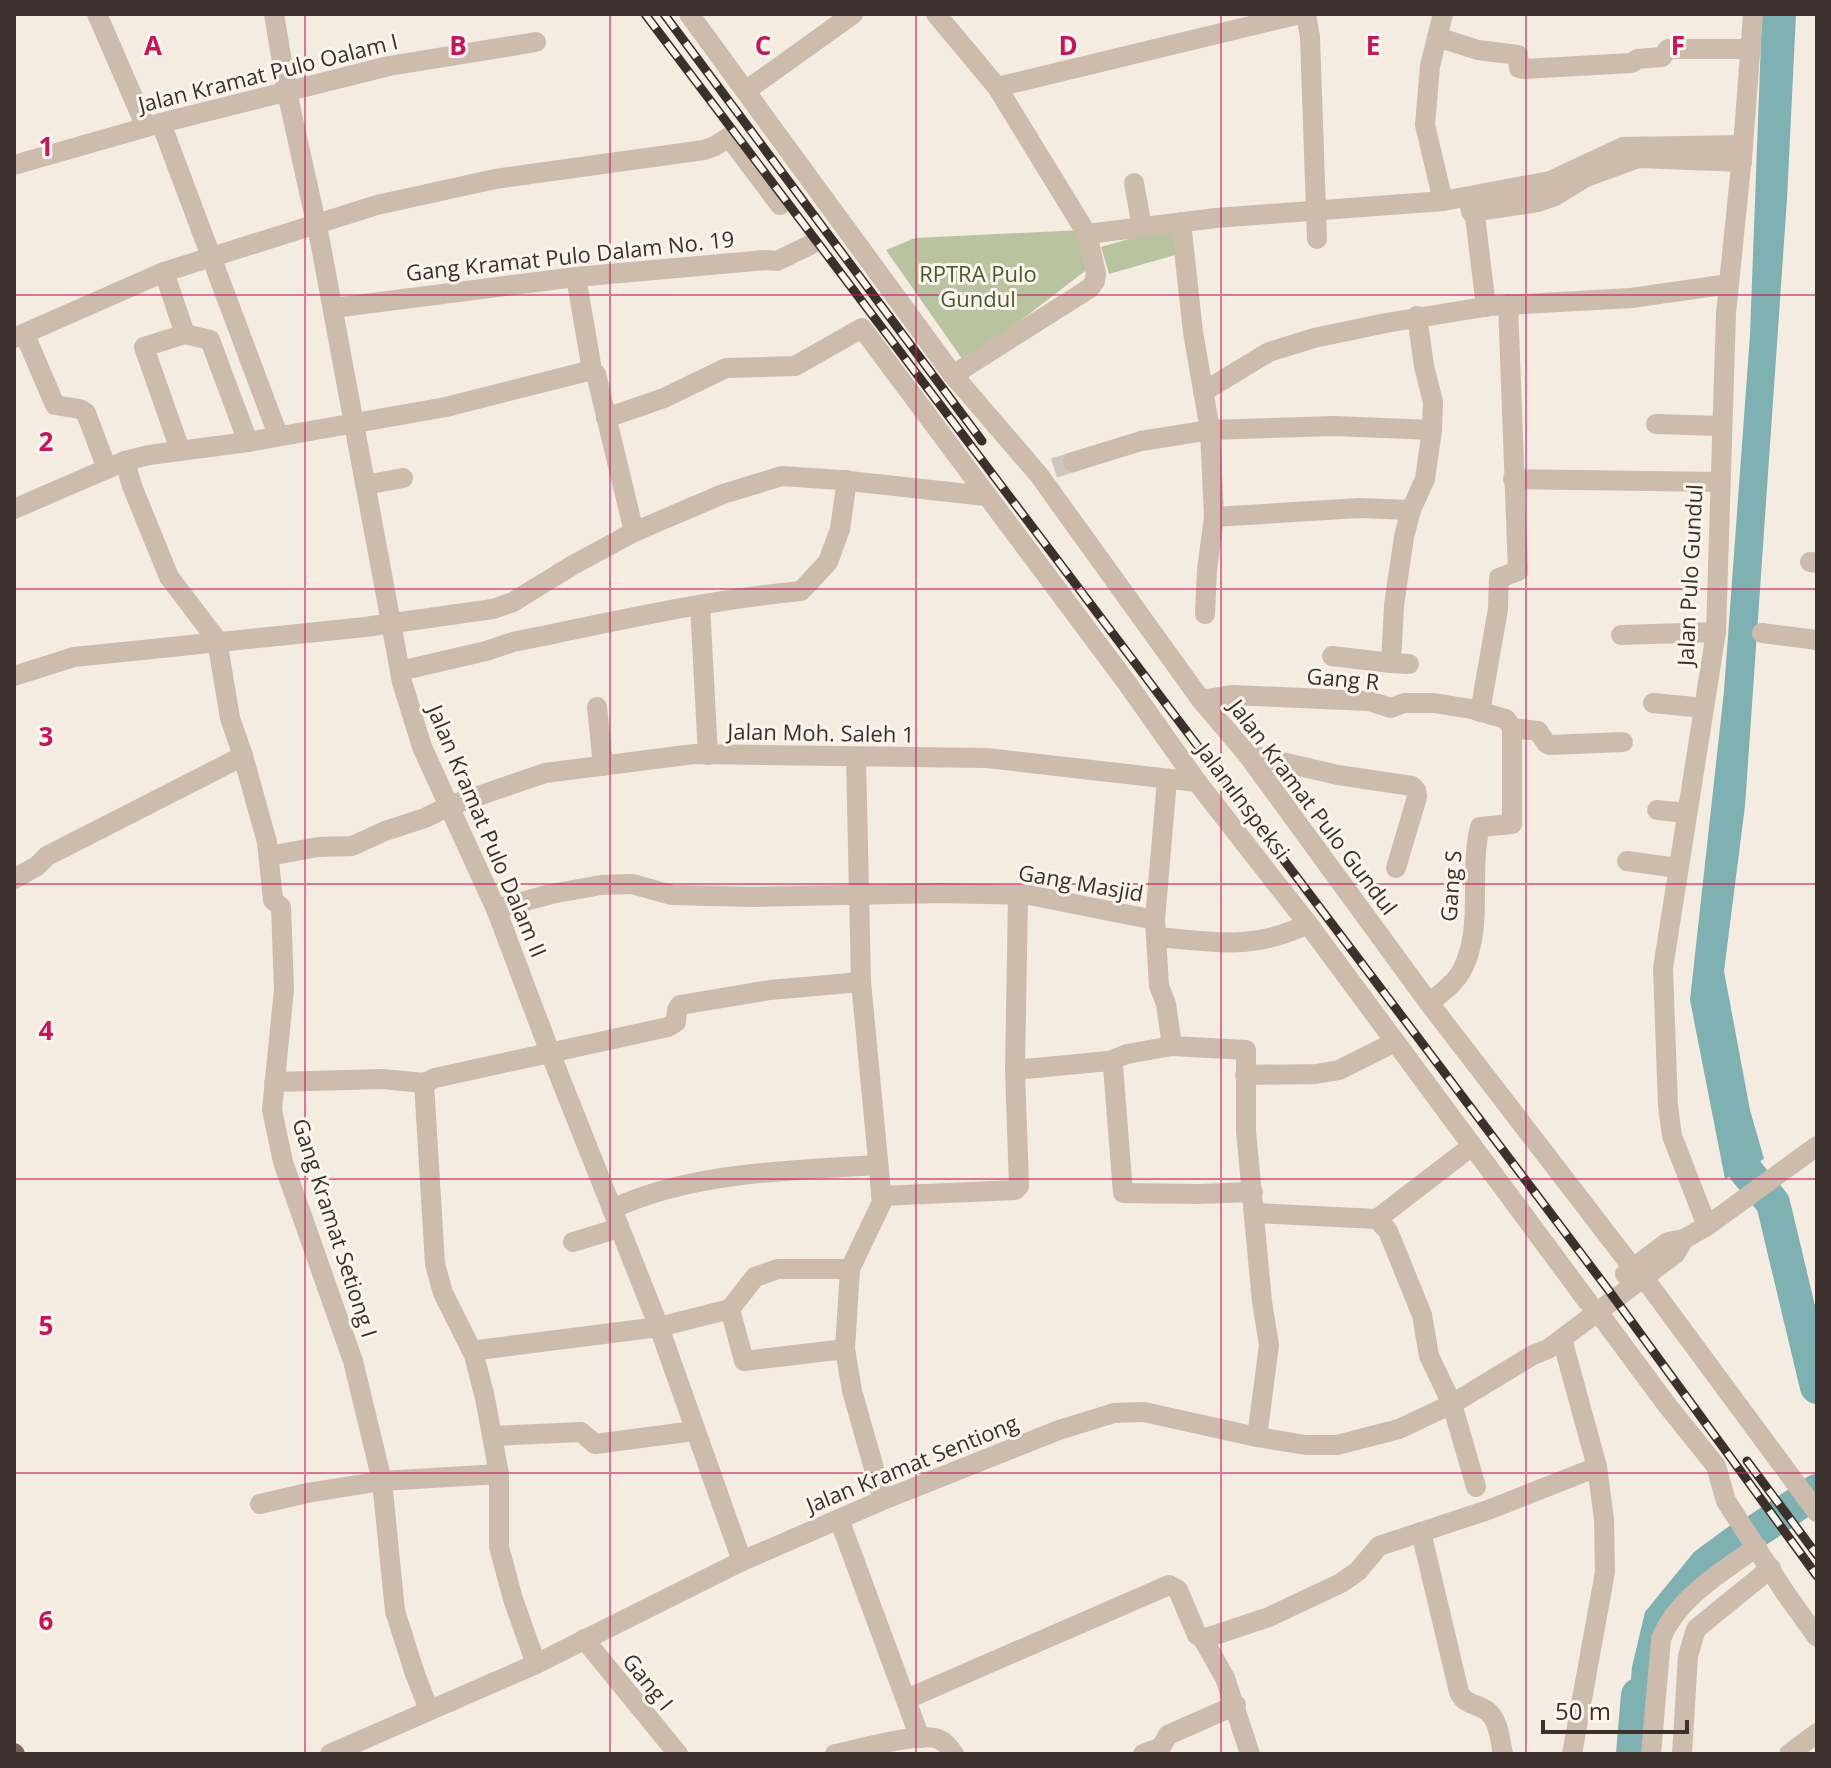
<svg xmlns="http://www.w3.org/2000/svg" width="1831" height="1768" font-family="'Open Sans',sans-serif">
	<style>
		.green { fill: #b8c4a0 }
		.water { fill: #7fb0b2 }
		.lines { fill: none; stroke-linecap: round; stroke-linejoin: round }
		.river { stroke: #7fb0b2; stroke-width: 34 }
		.minor-tunnel { stroke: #cfc6bd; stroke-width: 20; stroke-dasharray: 20 10; stroke-linecap: butt }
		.minor { stroke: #cdbbac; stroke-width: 20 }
		.major { stroke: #7d675c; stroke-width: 20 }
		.rail-casing { stroke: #3b302b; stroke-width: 9 }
		.rail { stroke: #fbf5ee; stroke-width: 6; stroke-dasharray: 18; stroke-linecap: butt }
		.grid { fill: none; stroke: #c2185b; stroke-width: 2; stroke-opacity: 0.55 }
		.labels { text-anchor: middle; stroke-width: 6; stroke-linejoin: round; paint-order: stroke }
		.street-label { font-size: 22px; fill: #3b302b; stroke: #fbf5ee }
		.park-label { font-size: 22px; fill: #4a5a2e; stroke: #fbf5ee }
		.grid-label { font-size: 26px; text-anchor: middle; font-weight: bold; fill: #c2185b; stroke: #fbf5ee; stroke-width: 6; stroke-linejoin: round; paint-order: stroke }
	</style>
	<rect width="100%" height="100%" fill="#f4ebe1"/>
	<!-- green -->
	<g class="green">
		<path d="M 1174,226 L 1182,253 L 1109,274 L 1101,247 Z"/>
		<path d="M 1082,230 L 1089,268 L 965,363 L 886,250 L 915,238 Z"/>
	</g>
	<!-- water -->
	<g class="water">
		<path d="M 1762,14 L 1796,14 L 1787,199 L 1745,806 L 1724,971 L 1750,1110 L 1764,1159 L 1725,1179 L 1690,1000 L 1724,691 L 1750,335 Z"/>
		<path d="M 1732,1524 L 1749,1545 L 1680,1599 L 1647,1740 L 1626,1741 L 1632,1667 L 1645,1612 L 1694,1552 Z"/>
	</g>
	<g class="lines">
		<!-- river -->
		<g class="river">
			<path d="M 1736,1124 L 1745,1170 L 1773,1203 L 1817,1387"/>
			<path d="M 1720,1555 L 1817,1491"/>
			<path d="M 1633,1754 L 1638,1695"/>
		</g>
		<!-- minor-tunnel -->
		<path class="minor-tunnel" d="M 1054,468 L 1073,462"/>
		<!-- minor -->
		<g class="minor">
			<path d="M 97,14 L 146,127"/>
			<path d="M 274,14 L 287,92 L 320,241 L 402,682 L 422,747 L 496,909 L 551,1055 L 659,1327 L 742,1561"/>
			<path d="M 689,14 L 953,375 L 1039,475 L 1201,700 L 1247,754 L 1429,1003 L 1633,1268"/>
			<path d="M 936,14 L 997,87 L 1087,234 L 1096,273 L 1095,281 L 1090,288 L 953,375"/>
			<path d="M 1306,14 L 1310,37 L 1317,239"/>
			<path d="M 1437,37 L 1478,50 L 1518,55 L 1519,68 L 1523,69 L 1632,63 L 1637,59 L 1662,57 L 1668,49 L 1751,49"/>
			<path d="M 997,87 L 1300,14"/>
			<path d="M 747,90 L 853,14"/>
			<path d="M 161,123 L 278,435"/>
			<path d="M 14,165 L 161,123 L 389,66 L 536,42"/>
			<path d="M 1134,183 L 1142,227"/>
			<path d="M 1469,197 L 1471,212 L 1538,202 L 1555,196 L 1586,177 L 1638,158 L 1742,162"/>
			<path d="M 1473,200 L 1486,307"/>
			<path d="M 1443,201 L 1425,125 L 1430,66 L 1443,14"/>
			<path d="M 1181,222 L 1193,332 L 1210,430 L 1214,517 L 1359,508 L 1411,510"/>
			<path d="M 1087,234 L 1216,218 L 1443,201 L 1550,181 L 1623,147 L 1743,145"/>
			<path d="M 164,272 L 185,334"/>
			<path d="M 576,277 L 592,370 L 596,374 L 634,532"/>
			<path d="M 333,308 L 576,277 L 765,260 L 777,261 L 810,245"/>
			<path d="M 25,335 L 55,405 L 80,409 L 86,413 L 107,469"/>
			<path d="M 14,338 L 164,272 L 377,205 L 495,179 L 704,150 L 715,146 L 729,137 L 780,205"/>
			<path d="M 1203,392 L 1269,352 L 1314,338 L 1386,323 L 1490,306 L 1631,298 L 1729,284"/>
			<path d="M 606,418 L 664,398 L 726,368 L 795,366 L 862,328 L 1127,683 L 1197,782 L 1308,924 L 1588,1302"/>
			<path d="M 1656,424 L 1721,426"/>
			<path d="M 180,450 L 144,347 L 185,334 L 210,340 L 248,442"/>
			<path d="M 125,461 L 132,486 L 169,577 L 217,640 L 230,718 L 243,756 L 267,842 L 273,900 L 281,907 L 284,989 L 272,1110 L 283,1162 L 353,1361 L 382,1481 L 395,1611 L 415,1674 L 429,1710"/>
			<path d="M 1073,462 L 1141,441 L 1210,430 L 1334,426 L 1432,430"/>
			<path d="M 1513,479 L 1719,482"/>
			<path d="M 365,485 L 403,478"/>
			<path d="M 14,509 L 125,461 L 149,455 L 248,442 L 446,407 L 592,370"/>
			<path d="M 1810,562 L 1817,563"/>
			<path d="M 700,605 L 708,755"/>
			<path d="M 1205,614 L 1207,570 L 1214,517"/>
			<path d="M 1762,633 L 1817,640"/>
			<path d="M 1621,635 L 1716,632"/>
			<path d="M 1332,656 L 1391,663"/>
			<path d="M 1409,664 L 1391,663 L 1394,605 L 1404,537 L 1411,510 L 1425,479 L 1432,430 L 1433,402 L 1424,366 L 1417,316"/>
			<path d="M 400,671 L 486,651 L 513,642 C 608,623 704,600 801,591 L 828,562 L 840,529 L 847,480"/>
			<path d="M 14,676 L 74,657 L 365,627 L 493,609 L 513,602 L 573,565 L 634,532 L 723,494 L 782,476 L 840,480 L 986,496"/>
			<path d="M 1201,700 L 1233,695 L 1369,701 L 1391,708 L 1404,703 L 1434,703 L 1471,709 L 1506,719 L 1512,728 L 1512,824 L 1480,827 C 1468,873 1485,929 1461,972 C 1454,984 1440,994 1429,1003"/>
			<path d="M 1653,703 L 1704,708"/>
			<path d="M 597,707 L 603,766"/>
			<path d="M 1480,712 L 1498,609 L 1499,578 L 1518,571 L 1508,304"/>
			<path d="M 1512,728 L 1538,731 L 1546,743 L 1550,745 L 1623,742"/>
			<path d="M 1247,754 L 1338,775 L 1412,786 L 1416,790 L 1417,797 L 1396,868"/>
			<path d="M 856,758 L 861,982 L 882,1202 L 850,1269 L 845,1349 L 852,1391 L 883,1500"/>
			<path d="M 1167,780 L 1155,920 L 1159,986 L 1166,1004 L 1172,1046"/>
			<path d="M 1657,810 L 1687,813"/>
			<path d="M 269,856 L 318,847 L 352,846 L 385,831 L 425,818 L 449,806 L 545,773 L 694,754 L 987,758 L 1197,782"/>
			<path d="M 1627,861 L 1677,868"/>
			<path d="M 14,879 L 37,866 L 47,856 L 243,756"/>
			<path d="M 496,909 L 551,894 L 601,885 L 632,884 L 672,895 L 752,897 L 941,893 L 1029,895 L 1155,920"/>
			<path d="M 1157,937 C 1217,942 1251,951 1308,924"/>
			<path d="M 1109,1061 L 1113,1066 L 1123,1193 L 1198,1194 L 1253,1192"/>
			<path d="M 1015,1070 L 1109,1061 L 1127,1054 L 1172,1046 L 1246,1050 L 1246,1131 L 1262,1302 L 1269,1345 L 1257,1437"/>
			<path d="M 1245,1075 L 1316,1074 L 1339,1070 L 1395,1042"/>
			<path d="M 274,1082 L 382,1079 L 424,1083 L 435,1078 L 668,1027 L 676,1022 L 677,1010 L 680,1005 L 770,990 L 861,982"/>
			<path d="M 424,1083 L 435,1264 L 443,1293 L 474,1355 L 485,1398 L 499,1474 L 499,1547 L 513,1599 L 536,1664"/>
			<path d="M 881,1196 L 1015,1190 L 1019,1186 L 1015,1070 L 1018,895"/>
			<path d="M 612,1209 C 694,1171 789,1171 877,1165"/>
			<path d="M 1255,1213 L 1377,1219 L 1388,1231 L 1422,1315 L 1429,1356 L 1452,1404 L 1476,1487"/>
			<path d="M 1377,1219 L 1472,1146"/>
			<path d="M 1707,1226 L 1672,1136 L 1668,1106 L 1663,968 L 1716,632 L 1726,313 L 1743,147 L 1753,14"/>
			<path d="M 573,1242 L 619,1228"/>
			<path d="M 1625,1274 L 1668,1242 L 1684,1239 L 1707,1226 L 1817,1146"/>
			<path d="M 1644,1278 L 1817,1512"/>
			<path d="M 730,1309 L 744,1361 L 845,1349"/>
			<path d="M 1598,1312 L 1667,1405 L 1716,1466 L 1726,1501 L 1786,1594 L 1817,1637"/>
			<path d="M 1562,1339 L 1597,1467 L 1604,1519 L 1605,1572 L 1572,1754"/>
			<path d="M 474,1355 L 478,1350 L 659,1327 L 730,1309 L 755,1277 L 778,1269 L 850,1269"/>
			<path d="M 492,1436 L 581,1432 L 595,1444 L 694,1431"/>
			<path d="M 260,1504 L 307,1493 L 382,1481 L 499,1474"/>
			<path d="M 839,1519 L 920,1738"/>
			<path d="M 1421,1532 L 1459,1692 C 1465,1705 1475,1703 1486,1710 C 1499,1719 1500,1740 1503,1754"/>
			<path d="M 584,1639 L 678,1754"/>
			<path d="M 1203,1639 L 1269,1617 L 1341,1583 L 1358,1571 L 1379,1546 L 1488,1510 L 1597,1467"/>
			<path d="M 907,1699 L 1169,1585 L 1178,1590 L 1197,1635 L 1203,1639 L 1225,1678 L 1250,1754"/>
			<path d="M 330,1754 L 536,1664 L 742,1561 L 883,1500 L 1059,1430 L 1114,1413 L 1144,1412 L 1257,1437 L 1306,1445 L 1337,1445 L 1399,1429 L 1452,1404 L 1533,1355 L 1548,1349 L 1675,1254 L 1684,1239"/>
			<path d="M 835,1754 C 859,1749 913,1734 935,1738 C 944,1740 949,1747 954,1754"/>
			<path d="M 1143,1754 L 1161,1747 L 1168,1735 L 1236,1705"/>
			<path d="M 1651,1754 L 1661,1639 C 1676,1599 1723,1571 1757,1547"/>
			<path d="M 1682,1754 L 1688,1656 L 1696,1629 L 1771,1568"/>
			<path d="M 1789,1754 L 1817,1733"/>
		</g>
		<!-- major -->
		<path class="major" d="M 14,1753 L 15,1754"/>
		<!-- rail casing -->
		<g class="rail-casing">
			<g id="rail">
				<path d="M 645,14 L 1607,1288 L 1817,1576"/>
				<path d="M 664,14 L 982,441"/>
				<path d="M 1747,1461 L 1817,1555"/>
			</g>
		</g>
		<!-- rail -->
		<use href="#rail" class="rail"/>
	</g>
	<!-- grid -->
	<path class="grid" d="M 305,14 L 305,1754M 610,14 L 610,1754M 916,14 L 916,1754M 1221,14 L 1221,1754M 1526,14 L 1526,1754M 14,295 L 1817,295M 14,589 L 1817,589M 14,884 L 1817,884M 14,1179 L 1817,1179M 14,1473 L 1817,1473"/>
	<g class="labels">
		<!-- street labels -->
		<g class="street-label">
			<text transform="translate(268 73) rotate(-14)" y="8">Jalan Kramat Pulo Oalam I</text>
			<text transform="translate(570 256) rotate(-6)" y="8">Gang Kramat Pulo Dalam No. 19</text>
			<text transform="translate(1690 575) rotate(-87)" y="8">Jalan Pulo Gundul</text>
			<text transform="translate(1343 679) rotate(5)" y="8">Gang R</text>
			<text transform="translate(821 733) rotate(1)" y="8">Jalan Moh. Saleh 1</text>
			<text transform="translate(1243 801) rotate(53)" y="8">Jalan Inspeksi</text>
			<text transform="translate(1313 807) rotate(53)" y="8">Jalan Kramat Pulo Gundul</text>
			<text transform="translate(487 831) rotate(67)" y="8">Jalan Kramat Pulo Dalam II</text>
			<text transform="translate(1081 883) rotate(10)" y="8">Gang Masjid</text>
			<text transform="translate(1451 886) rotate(-86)" y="8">Gang S</text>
			<text transform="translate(335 1228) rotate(72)" y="8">Gang Kramat Setiong I</text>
			<text transform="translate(912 1464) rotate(-22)" y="8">Jalan Kramat Sentiong</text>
			<text transform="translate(648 1682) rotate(51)" y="8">Gang I</text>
		</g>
		<!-- park labels -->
		<g class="park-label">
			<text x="978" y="282">RPTRA Pulo<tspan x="978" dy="25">Gundul</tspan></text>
		</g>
	</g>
	<g class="grid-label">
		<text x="153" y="55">A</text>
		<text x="458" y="55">B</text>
		<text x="763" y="55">C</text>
		<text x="1068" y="55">D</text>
		<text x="1373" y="55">E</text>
		<text x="1678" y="55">F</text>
		<text x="46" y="156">1</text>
		<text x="46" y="451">2</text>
		<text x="46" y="746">3</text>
		<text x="46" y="1040">4</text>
		<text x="46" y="1335">5</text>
		<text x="46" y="1630">6</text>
	</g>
	<!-- border -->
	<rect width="1831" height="1768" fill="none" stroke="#3b302b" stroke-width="32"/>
	<!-- scale -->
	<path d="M1543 1720v12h144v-12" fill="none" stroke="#3b302b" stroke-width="4"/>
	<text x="1555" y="1720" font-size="24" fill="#3b302b" stroke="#fbf5ee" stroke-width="6" paint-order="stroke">50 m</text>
</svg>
